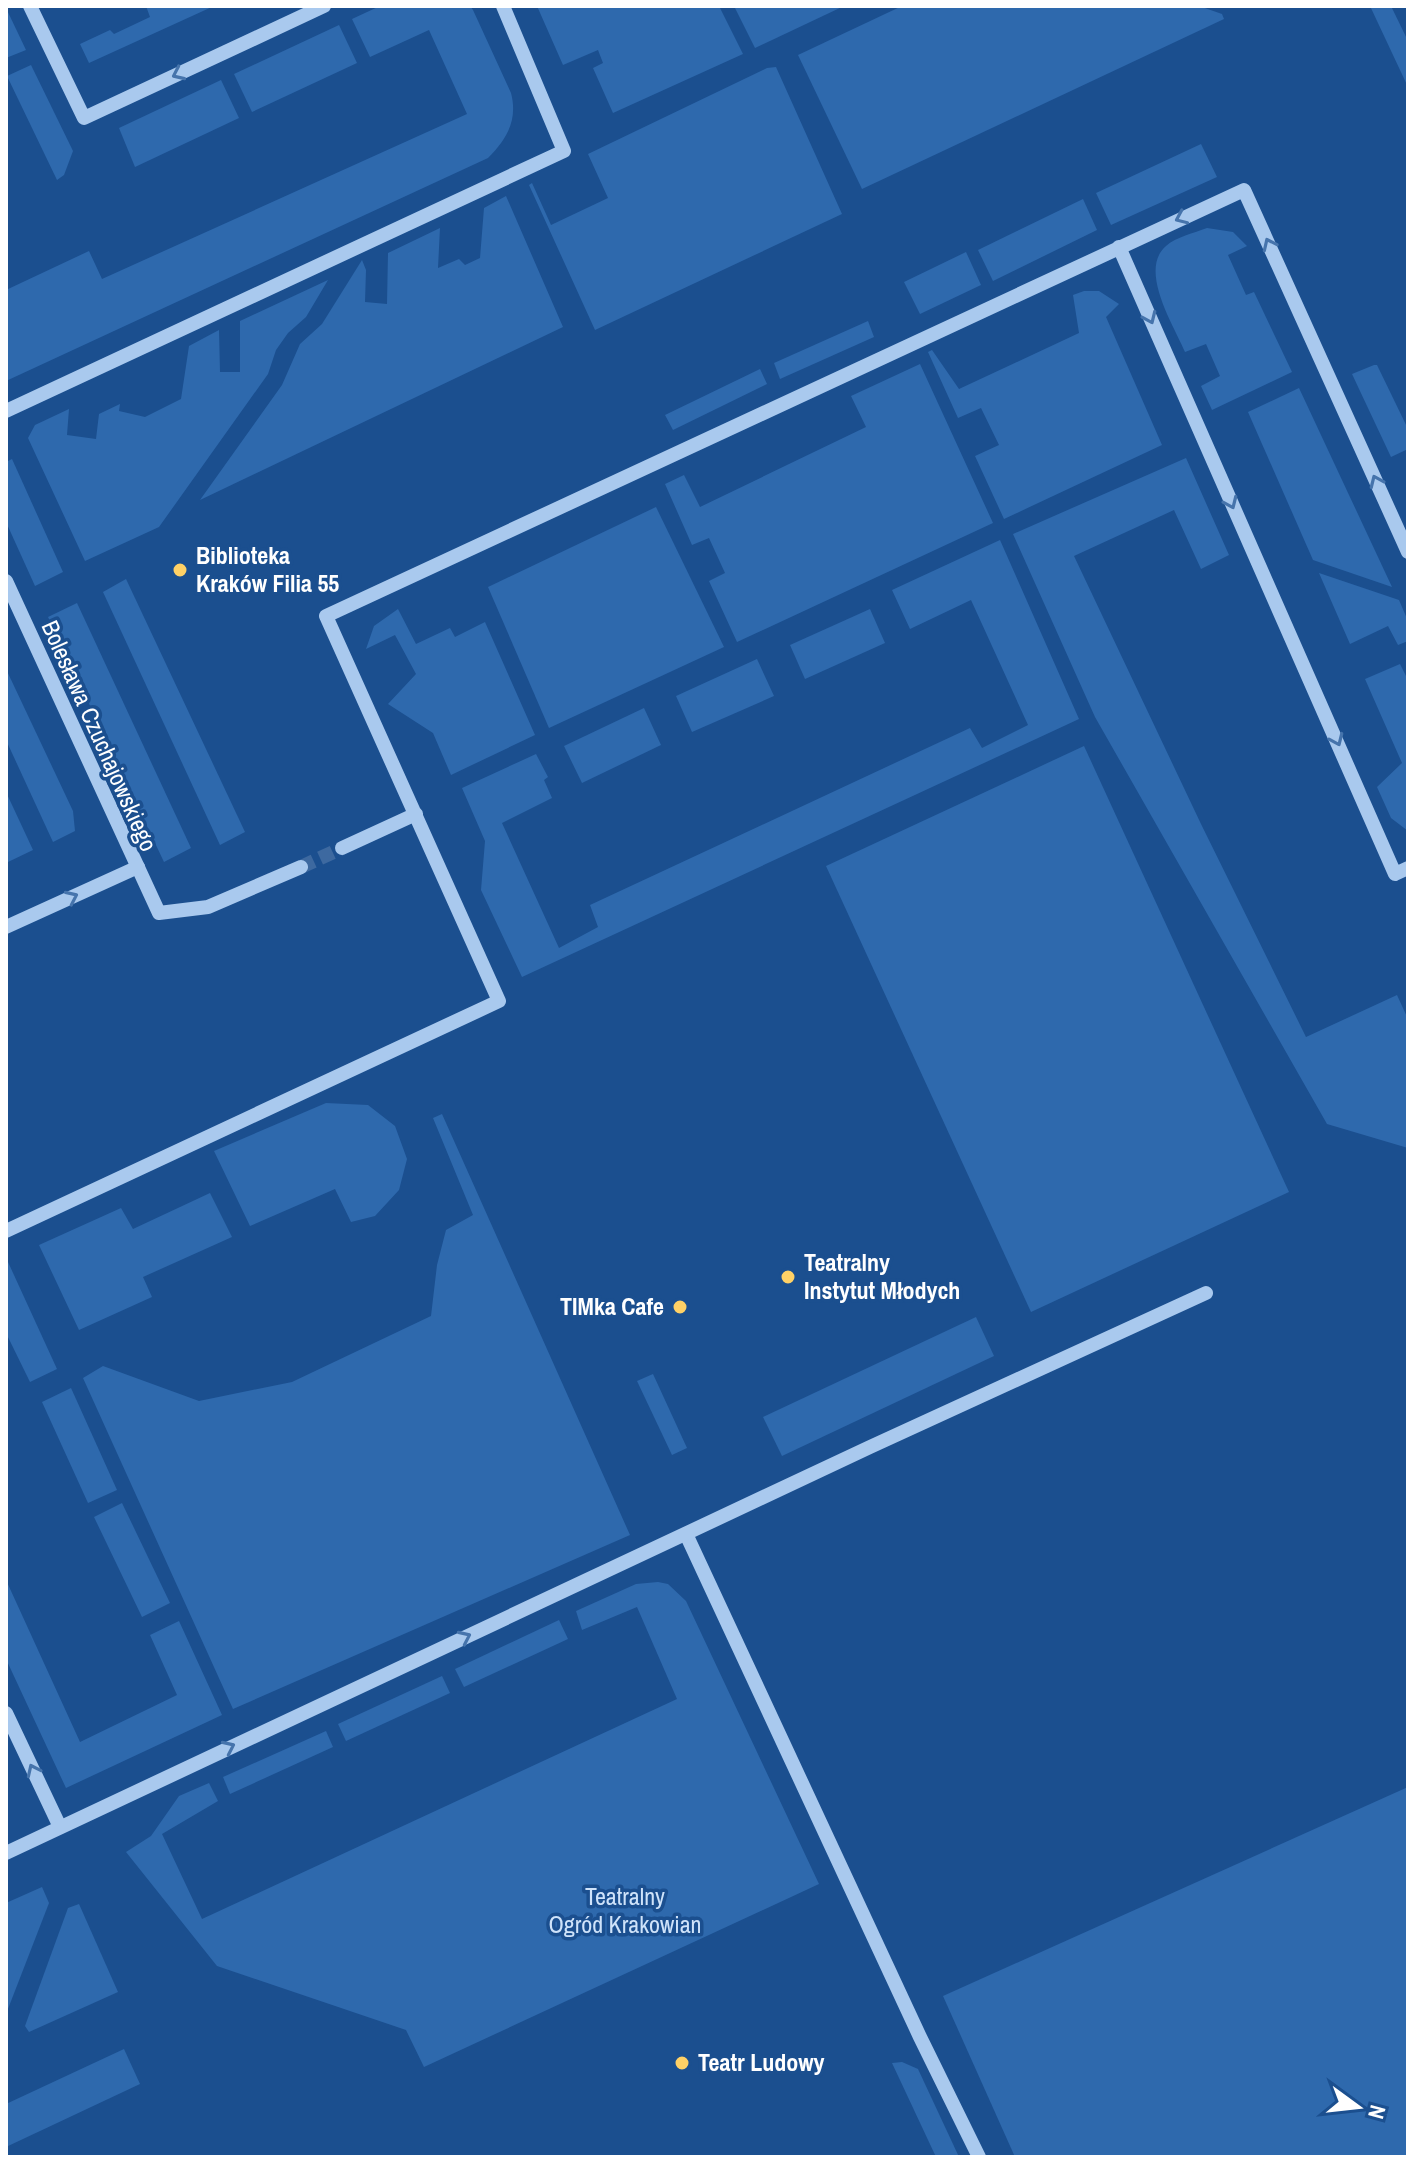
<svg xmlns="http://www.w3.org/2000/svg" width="1414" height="2163" font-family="'Archivo Narrow',sans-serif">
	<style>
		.green { fill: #2e69ad }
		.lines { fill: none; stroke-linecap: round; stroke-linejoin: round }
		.minor-tunnel { stroke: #3d69a0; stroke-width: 14; stroke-dasharray: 14 7; stroke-linecap: butt }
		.minor { stroke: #a9c9ee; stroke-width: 14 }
		.oneway { stroke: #4674ac }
		.poi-dot { fill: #ffd166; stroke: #1b4f8f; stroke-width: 3 }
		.labels { text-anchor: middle; stroke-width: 7; stroke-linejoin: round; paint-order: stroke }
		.poi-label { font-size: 24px; font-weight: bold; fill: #fff; stroke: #1b4f8f; text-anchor: start }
		.street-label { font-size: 24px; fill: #fff; stroke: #1b4f8f }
		.park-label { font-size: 24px; fill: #cfe3fa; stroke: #1b4f8f }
	</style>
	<rect width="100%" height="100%" fill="#1b4f8f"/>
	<!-- green -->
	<g class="green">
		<path d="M 146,6 L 214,6 L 89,63 L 80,44 L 110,30 L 114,34 L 150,17 Z"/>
		<path d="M 380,6 L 470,6 L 473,10 L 511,93 C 518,120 507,139 488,158 L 6,381 L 6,290 L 89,251 L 102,279 L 467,114 L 429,30 L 370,57 L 352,19 Z"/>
		<path d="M 537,6 L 719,6 L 743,54 L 613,113 L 593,68 L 603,63 L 598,50 L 563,65 Z"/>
		<path d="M 734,6 L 844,6 L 755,48 Z"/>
		<path d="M 902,6 L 1199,6 L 1222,14 L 1224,19 L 862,189 L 798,55 Z"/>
		<path d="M 1370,6 L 1391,6 L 1408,41 L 1408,87 Z"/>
		<path d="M 6,8 L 26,50 L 6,58 Z"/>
		<path d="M 339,25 L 357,63 L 252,112 L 234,74 Z"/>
		<path d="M 31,65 L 73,151 L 64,175 L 57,180 L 7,76 Z"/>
		<path d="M 776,67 L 842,214 L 595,330 L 529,185 L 532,183 L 551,225 L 608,198 L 588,154 L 767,68 Z"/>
		<path d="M 221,80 L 239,118 L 135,167 L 119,128 Z"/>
		<path d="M 1201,144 L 1217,177 L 1111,225 L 1096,193 Z"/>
		<path d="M 506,196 L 563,327 L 200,500 L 282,385 L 300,344 L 322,324 L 362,260 L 366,270 L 365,302 L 387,304 L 388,253 L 440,228 L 438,268 L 459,259 L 465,265 L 480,258 L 484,208 Z"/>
		<path d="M 1083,199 L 1097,230 L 993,281 L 978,250 Z"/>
		<path d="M 1207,228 L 1233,232 L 1247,246 L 1228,255 L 1246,295 L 1254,292 L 1292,372 L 1212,410 L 1201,386 L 1220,376 L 1206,344 L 1185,352 C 1174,326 1138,270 1166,246 C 1176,237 1194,233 1207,228 Z"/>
		<path d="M 966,252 L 981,285 L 920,314 L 904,282 Z"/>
		<path d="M 328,280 L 306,317 L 288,333 L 276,350 L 268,374 L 159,527 L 85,561 L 28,438 L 35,425 L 69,409 L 67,435 L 96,439 L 99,414 L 120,404 L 119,411 L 145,417 L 181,399 L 189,346 L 219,330 L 220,372 L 240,372 L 240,321 Z"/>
		<path d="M 1084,291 L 1099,291 L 1119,304 L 1106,317 L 1162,445 L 1004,519 L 975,456 L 999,445 L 981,408 L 958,418 L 928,352 L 932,350 L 959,389 L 1079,333 L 1073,295 Z"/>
		<path d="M 868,321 L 874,337 L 780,379 L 774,363 Z"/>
		<path d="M 920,364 L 993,523 L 737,642 L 709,581 L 725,573 L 709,538 L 692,545 L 665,484 L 684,475 L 700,507 L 866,427 L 851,396 Z"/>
		<path d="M 1374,365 L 1377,365 L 1408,429 L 1408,449 L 1391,457 L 1352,374 Z"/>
		<path d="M 760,369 L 767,384 L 673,430 L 665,415 Z"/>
		<path d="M 1299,388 L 1392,587 L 1313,560 L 1248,412 Z"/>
		<path d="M 1186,458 L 1229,555 L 1201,569 L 1174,510 L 1074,556 L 1201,824 L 1306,1037 L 1397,995 L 1408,1019 L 1408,1148 L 1327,1124 L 1095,717 L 1013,534 Z"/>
		<path d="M 12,459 L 63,572 L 35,586 L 6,522 L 6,462 Z"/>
		<path d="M 656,507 L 724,647 L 549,728 L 488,587 Z"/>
		<path d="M 1000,540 L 1079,719 L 522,977 L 481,890 L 485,841 L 462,788 L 536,754 L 548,777 L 544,780 L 552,798 L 502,823 L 559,948 L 598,927 L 590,905 L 970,728 L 982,748 L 1028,725 L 971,600 L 910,629 L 892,590 Z"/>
		<path d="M 1319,573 L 1399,600 L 1408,621 L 1408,641 L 1398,645 L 1388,626 L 1350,644 Z"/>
		<path d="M 126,579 L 245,832 L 220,845 L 103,592 Z"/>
		<path d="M 77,603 L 191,848 L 164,862 L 48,617 Z"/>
		<path d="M 398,609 L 416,644 L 450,628 L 455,637 L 485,622 L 535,735 L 451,775 L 433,733 L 388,704 L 416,674 L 395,635 L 366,649 L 374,626 Z"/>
		<path d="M 870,609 L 885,643 L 805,679 L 790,645 Z"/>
		<path d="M 757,659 L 774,696 L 692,732 L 676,696 Z"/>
		<path d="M 1400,664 L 1408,680 L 1408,831 L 1391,818 L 1377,787 L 1402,763 L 1365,679 Z"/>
		<path d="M 6,669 L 73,811 L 75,831 L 53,842 L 6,740 Z"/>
		<path d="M 644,708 L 661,745 L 582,783 L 564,746 Z"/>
		<path d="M 1084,746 L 1289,1192 L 1031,1312 L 826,866 Z"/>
		<path d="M 6,792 L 33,850 L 8,862 L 6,859 Z"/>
		<path d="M 326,1103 L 368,1105 L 395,1126 L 407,1159 L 399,1190 L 375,1216 L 351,1222 L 335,1189 L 250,1226 L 214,1151 Z"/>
		<path d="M 442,1114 L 630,1535 L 233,1709 L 83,1378 L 103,1366 L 199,1401 L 292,1382 L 431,1316 L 437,1265 L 446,1230 L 473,1215 L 433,1118 Z"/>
		<path d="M 210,1193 L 232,1237 L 143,1277 L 152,1297 L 79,1330 L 39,1245 L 121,1208 L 133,1229 Z"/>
		<path d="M 8,1262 L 57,1369 L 30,1382 L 6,1333 Z"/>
		<path d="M 976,1317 L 994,1356 L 782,1456 L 763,1417 Z"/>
		<path d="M 653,1374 L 687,1448 L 672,1455 L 637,1381 Z"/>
		<path d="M 71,1388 L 117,1490 L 88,1503 L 42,1402 Z"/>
		<path d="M 122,1503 L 170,1603 L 142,1617 L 94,1517 Z"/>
		<path d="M 6,1580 L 80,1742 L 177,1695 L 150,1635 L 179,1621 L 222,1715 L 66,1788 L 6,1659 Z"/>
		<path d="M 658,1582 L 668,1584 L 686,1601 L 819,1884 L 424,2067 L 406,2030 L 217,1966 L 126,1852 L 151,1836 L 179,1796 L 209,1783 L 218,1801 L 162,1834 L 202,1919 L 677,1699 L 637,1607 L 582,1630 L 576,1611 L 636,1584 Z"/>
		<path d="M 559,1620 L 568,1639 L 464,1687 L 455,1669 Z"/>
		<path d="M 442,1676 L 450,1693 L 346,1741 L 338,1724 Z"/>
		<path d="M 326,1731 L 333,1747 L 230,1794 L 223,1777 Z"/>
		<path d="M 1408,1787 L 1408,2157 L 1015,2157 L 943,1996 Z"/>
		<path d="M 42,1887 L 49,1903 L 6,2014 L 6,1903 Z"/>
		<path d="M 79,1904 L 118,1992 L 29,2032 L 25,2026 L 68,1908 Z"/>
		<path d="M 124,2049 L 140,2084 L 6,2147 L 6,2104 Z"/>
		<path d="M 902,2062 L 918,2069 L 959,2157 L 936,2157 L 892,2063 Z"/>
	</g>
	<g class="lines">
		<!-- minor-tunnel -->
		<path class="minor-tunnel" d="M 301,867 L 342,848"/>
		<!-- minor -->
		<g class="minor">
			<path d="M 30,6 L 84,118 L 324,6"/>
			<path d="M 1119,247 L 1395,874 L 1408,868"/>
			<path d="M 6,411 L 564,151 L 503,6"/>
			<path d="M 6,581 L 159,913 L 208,907 L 301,867"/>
			<path d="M 342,848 L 416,814"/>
			<path d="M 6,927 L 138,867"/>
			<path d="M 6,1231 L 499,1001 L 326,616 L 1244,190 L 1408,552"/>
			<path d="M 686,1534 L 920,2037 L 979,2157"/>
			<path d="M 6,1713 L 60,1827"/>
			<path d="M 6,1853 L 870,1447 L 1206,1293"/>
		</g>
	</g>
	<!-- one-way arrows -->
	<defs><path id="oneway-chevron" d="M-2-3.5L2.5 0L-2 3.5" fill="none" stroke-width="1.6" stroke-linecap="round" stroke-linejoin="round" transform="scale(2)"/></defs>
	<g class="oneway">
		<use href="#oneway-chevron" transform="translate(178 74) rotate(155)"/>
		<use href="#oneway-chevron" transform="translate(1181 218) rotate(156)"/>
		<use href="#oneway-chevron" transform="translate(1269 244) rotate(-115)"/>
		<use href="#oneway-chevron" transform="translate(1150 318) rotate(66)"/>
		<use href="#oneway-chevron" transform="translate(1376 481) rotate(-114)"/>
		<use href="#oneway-chevron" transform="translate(1231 503) rotate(66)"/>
		<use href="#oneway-chevron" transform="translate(1337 740) rotate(66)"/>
		<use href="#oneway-chevron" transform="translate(72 897) rotate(-25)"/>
		<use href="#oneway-chevron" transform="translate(465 1637) rotate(-25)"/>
		<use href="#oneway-chevron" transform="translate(229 1747) rotate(-25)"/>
		<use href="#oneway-chevron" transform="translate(33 1770) rotate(-115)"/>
	</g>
	<!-- markers -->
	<g class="poi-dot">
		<circle cx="180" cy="570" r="8"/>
		<circle cx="788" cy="1277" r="8"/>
		<circle cx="680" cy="1307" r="8"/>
		<circle cx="682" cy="2063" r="8"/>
	</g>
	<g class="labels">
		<!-- poi labels -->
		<g class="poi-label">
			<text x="196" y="564">Biblioteka<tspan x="196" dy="28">Kraków Filia 55</tspan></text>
			<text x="804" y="1271">Teatralny<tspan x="804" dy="28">Instytut Młodych</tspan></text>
			<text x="664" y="1315" text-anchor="end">TIMka Cafe</text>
			<text x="698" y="2071">Teatr Ludowy</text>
		</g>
		<!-- street labels -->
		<g class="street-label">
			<text transform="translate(99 736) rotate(66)" y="8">Bolesława Czuchajowskiego</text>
		</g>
		<!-- park labels -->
		<g class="park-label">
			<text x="625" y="1905">Teatralny<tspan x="625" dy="28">Ogród Krakowian</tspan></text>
		</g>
	</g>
	<!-- border -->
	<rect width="1414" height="2163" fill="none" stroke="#ffffff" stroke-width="16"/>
	<!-- north arrow -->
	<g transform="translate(1358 2107) rotate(105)" stroke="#1b4f8f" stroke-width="6" paint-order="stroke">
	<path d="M0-6L14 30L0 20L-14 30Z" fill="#ffffff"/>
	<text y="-12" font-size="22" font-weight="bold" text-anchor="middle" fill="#ffffff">N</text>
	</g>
</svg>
